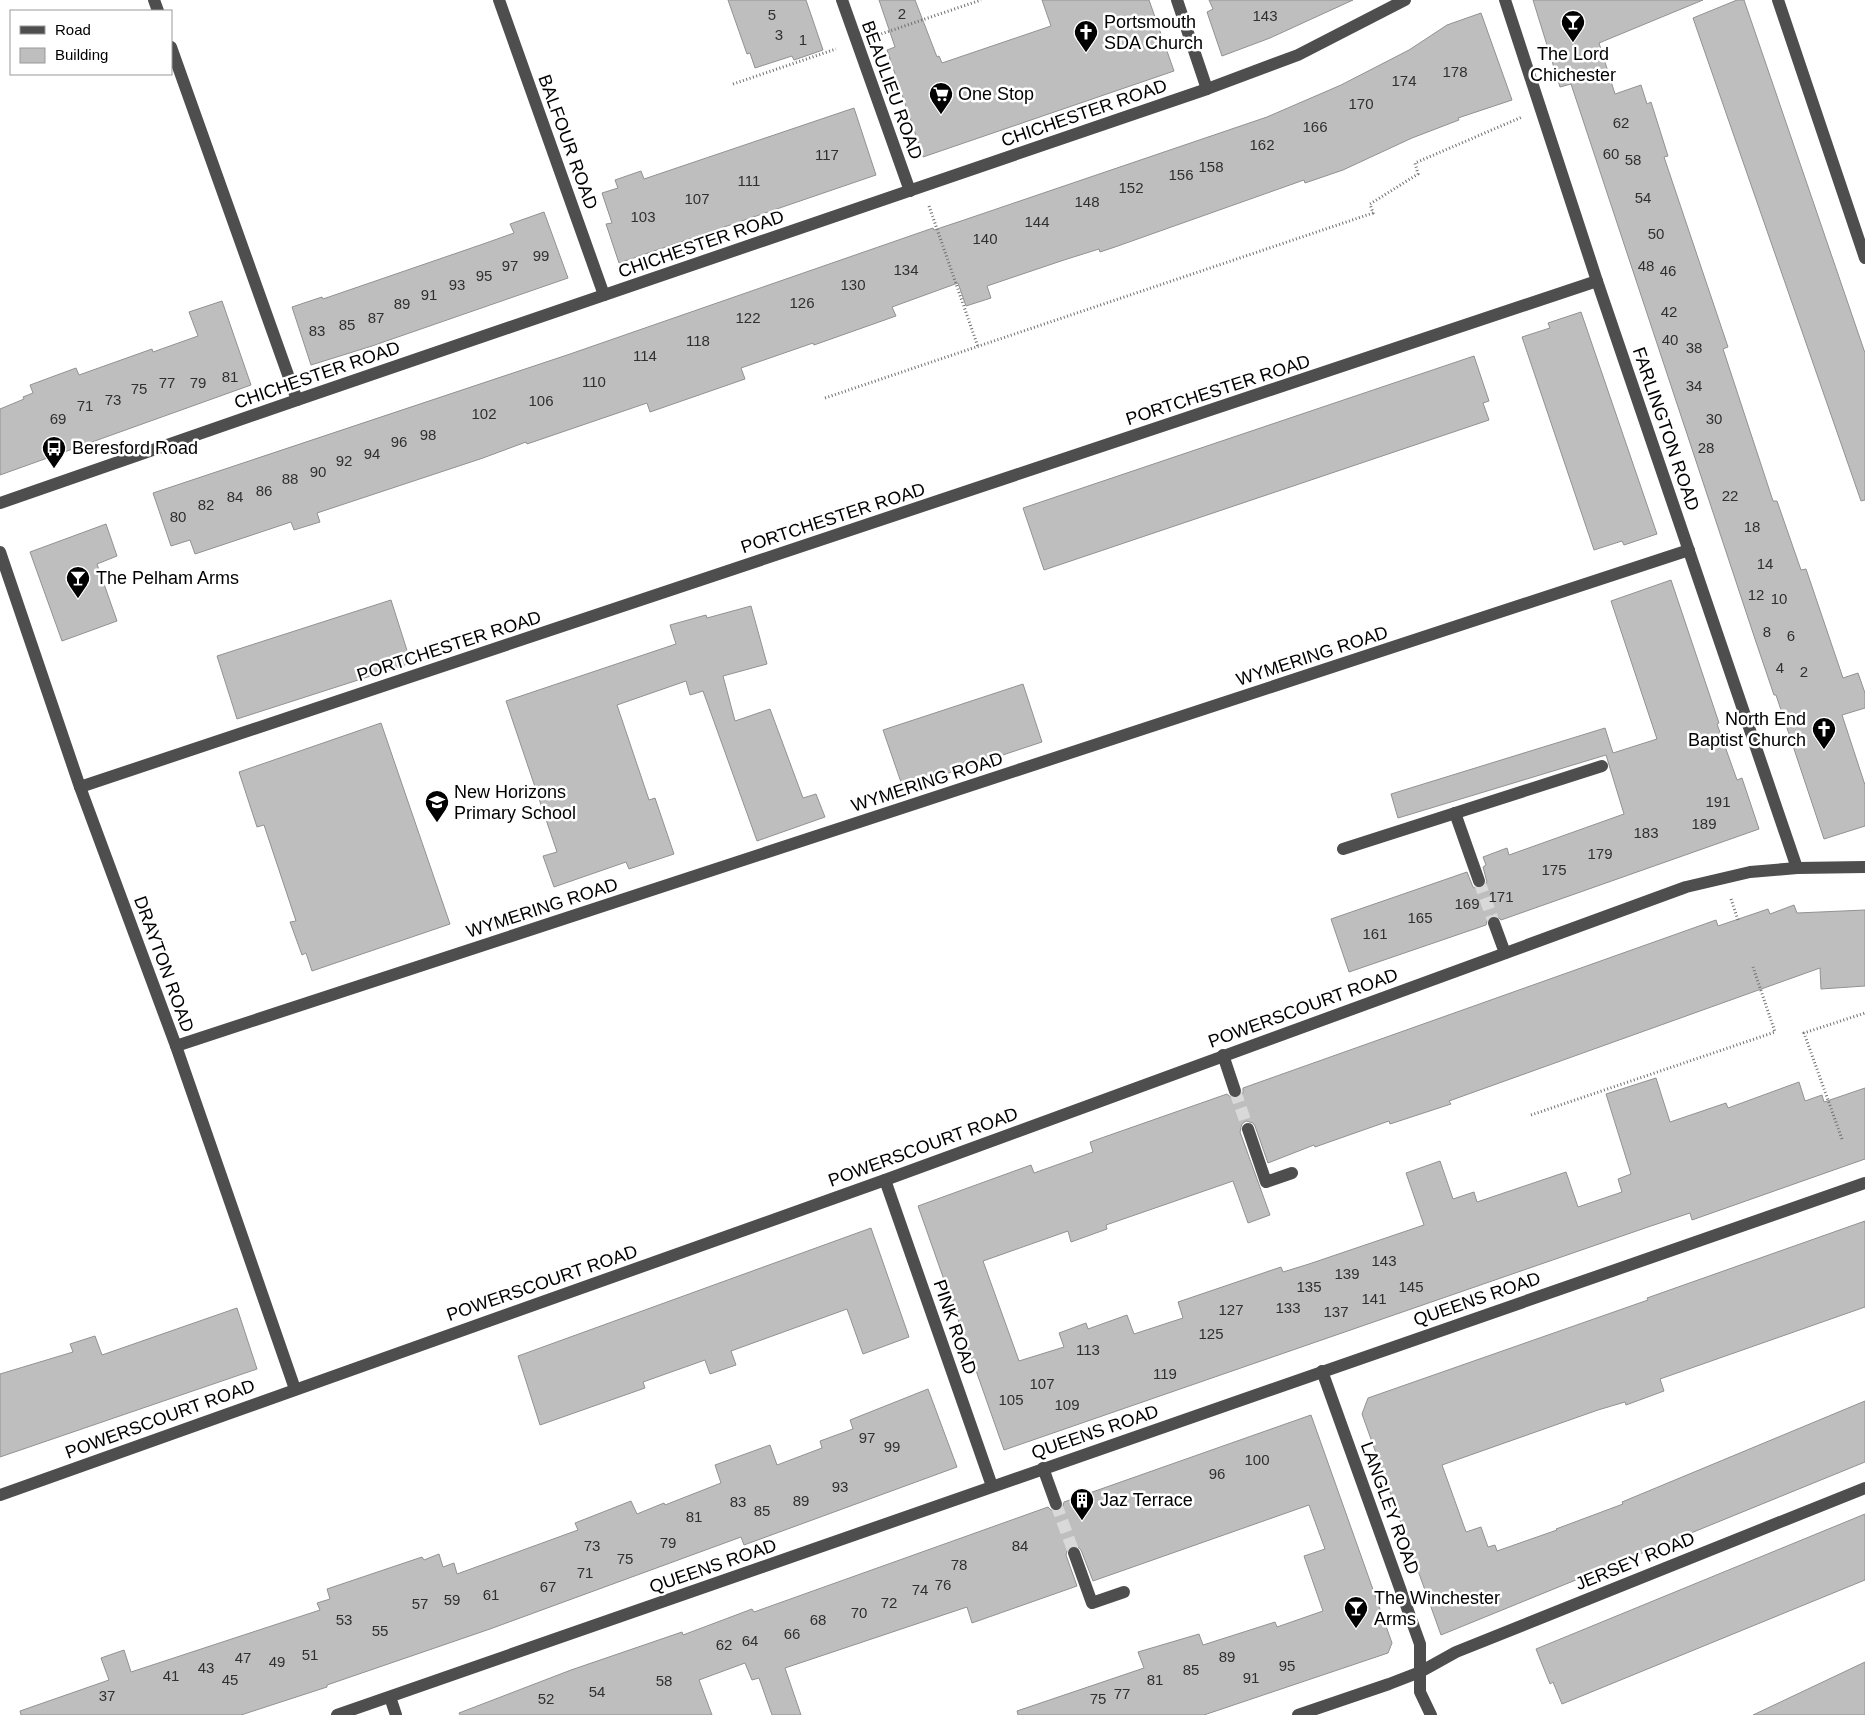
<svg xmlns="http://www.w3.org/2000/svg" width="1865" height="1715" font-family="Helvetica,sans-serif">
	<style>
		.building { fill: #bebebe; stroke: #929292 }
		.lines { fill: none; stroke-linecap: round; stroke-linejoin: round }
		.minor-tunnel { stroke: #d9d9d9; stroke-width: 12; stroke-dasharray: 12 6; stroke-linecap: butt }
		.path { stroke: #707070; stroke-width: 3; stroke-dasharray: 1 2.5; stroke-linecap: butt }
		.minor { stroke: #4e4e4e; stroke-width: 12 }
		.labels { text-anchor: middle; stroke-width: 5; stroke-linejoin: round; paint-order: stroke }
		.number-label { font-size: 15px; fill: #303030 }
		.poi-label { font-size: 18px; fill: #000; stroke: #fff; text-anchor: start }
		.street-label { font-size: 18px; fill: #000; stroke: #fff }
	</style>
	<rect width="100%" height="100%" fill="#fff"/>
	<!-- building -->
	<g class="building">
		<path d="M 728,0 L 806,0 L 823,50 L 794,60 L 792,56 L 755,68 L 750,53 L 747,54 Z"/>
		<path d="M 879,0 L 915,0 L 937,57 L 939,56 L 942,63 L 1051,26 L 1042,0 L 1149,0 L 1174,71 L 923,157 L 887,50 L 895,47 Z"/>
		<path d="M 1209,0 L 1353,0 L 1270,38 L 1222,56 L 1207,12 L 1213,9 Z"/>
		<path d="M 1533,0 L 1703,0 L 1599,43 L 1615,94 L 1641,85 L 1647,104 L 1651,102 L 1668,156 L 1664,157 L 1728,347 L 1723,349 L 1773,501 L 1777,501 L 1801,570 L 1806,569 L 1843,678 L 1858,673 L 1865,693 L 1865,708 L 1842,715 L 1865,785 L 1865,826 L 1824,839 L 1776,695 L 1774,695 L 1755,639 L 1571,84 L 1560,87 Z"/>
		<path d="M 1737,0 L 1744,0 L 1865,353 L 1865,500 L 1861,501 L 1693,18 Z"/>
		<path d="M 1481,13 L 1512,100 L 1458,118 L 1459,120 L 1412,138 L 1343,170 L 1305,183 L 1304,180 L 1115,247 L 1100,252 L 1099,249 L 1064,260 L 987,286 L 991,298 L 966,306 L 958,283 L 892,307 L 896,316 L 814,345 L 813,343 L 741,368 L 745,379 L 650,412 L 647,403 L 527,444 L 526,442 L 483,458 L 317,513 L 320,522 L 294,530 L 291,522 L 195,554 L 190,540 L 171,546 L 153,493 L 570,354 L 933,228 L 934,230 L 964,220 L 1267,117 L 1341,85 L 1409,50 L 1447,25 Z"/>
		<path d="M 854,108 L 876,175 L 619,263 L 606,224 L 612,223 L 602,193 L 618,188 L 615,180 L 641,171 L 644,179 Z"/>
		<path d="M 544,212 L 568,278 L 372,346 L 311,365 L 292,307 L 322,297 L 323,299 L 486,243 L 514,233 L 510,224 Z"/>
		<path d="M 222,301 L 251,385 L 0,475 L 0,409 L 24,399 L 23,397 L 33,393 L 30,385 L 76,368 L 79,375 L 152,349 L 153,352 L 198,336 L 189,312 Z"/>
		<path d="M 1581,312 L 1657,534 L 1624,545 L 1622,541 L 1594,550 L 1522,337 L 1550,328 L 1548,323 Z"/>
		<path d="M 1474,356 L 1489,401 L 1483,403 L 1489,420 L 1044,570 L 1023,508 Z"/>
		<path d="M 106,524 L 117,556 L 97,564 L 117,621 L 62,641 L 30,552 Z"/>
		<path d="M 1671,580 L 1719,723 L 1717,724 L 1737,780 L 1742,778 L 1759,829 L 1501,920 L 1496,915 L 1492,915 L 1488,918 L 1486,925 L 1349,972 L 1331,919 L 1467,872 L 1473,887 L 1477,889 L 1482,888 L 1487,882 L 1483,867 L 1486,865 L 1483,857 L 1507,848 L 1509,855 L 1624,814 L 1606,755 L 1398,818 L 1391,794 L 1605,728 L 1613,753 L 1657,739 L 1611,601 Z"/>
		<path d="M 391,600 L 411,663 L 237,719 L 217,656 Z"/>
		<path d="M 751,606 L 767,664 L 723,676 L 735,721 L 770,709 L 803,798 L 816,794 L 825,817 L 757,841 L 703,691 L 690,695 L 686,681 L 617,705 L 649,800 L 655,798 L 674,854 L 629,869 L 626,862 L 554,887 L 543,856 L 557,852 L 506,701 L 676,644 L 670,625 L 706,615 L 707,618 Z"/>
		<path d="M 1023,684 L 1042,742 L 903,788 L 883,730 Z"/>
		<path d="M 381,723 L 450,924 L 312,971 L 306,953 L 302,955 L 290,922 L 296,921 L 264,825 L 257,827 L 239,772 Z"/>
		<path d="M 1794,905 L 1797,913 L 1865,910 L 1865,986 L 1821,989 L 1820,968 L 1449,1101 L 1451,1104 L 1390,1124 L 1389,1121 L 1315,1147 L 1314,1145 L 1268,1163 L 1255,1126 L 1253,1123 L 1246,1121 L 1242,1124 L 1240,1132 L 1270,1215 L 1248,1223 L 1233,1181 L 1106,1225 L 1107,1229 L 1071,1242 L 1068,1231 L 983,1261 L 1019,1361 L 1064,1347 L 1059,1333 L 1086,1323 L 1088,1329 L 1127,1315 L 1134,1334 L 1183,1318 L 1178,1302 L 1281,1267 L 1283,1272 L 1309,1264 L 1424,1225 L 1406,1173 L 1440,1161 L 1453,1199 L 1474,1192 L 1477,1202 L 1566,1172 L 1578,1207 L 1622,1192 L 1618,1179 L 1631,1174 L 1606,1094 L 1656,1078 L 1670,1122 L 1726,1103 L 1728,1108 L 1799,1082 L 1805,1101 L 1822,1095 L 1824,1102 L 1865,1088 L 1865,1159 L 1692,1220 L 1690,1213 L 1648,1227 L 1004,1450 L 918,1206 L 1031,1165 L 1034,1173 L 1093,1152 L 1090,1142 L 1227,1094 L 1233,1099 L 1238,1098 L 1243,1093 L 1243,1088 L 1716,920 L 1718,926 L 1768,909 L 1770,914 Z"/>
		<path d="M 1865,1221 L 1865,1307 L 1660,1379 L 1664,1391 L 1626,1405 L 1625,1402 L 1598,1410 L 1442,1465 L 1466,1532 L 1481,1527 L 1488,1547 L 1495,1545 L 1497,1551 L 1557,1530 L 1556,1529 L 1623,1504 L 1622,1502 L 1865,1401 L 1865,1462 L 1441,1635 L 1362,1414 L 1368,1398 L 1648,1300 L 1647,1298 Z"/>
		<path d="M 871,1228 L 909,1337 L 863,1354 L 847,1309 L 731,1351 L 736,1365 L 710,1374 L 705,1360 L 643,1382 L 645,1388 L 540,1425 L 518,1356 Z"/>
		<path d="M 237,1308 L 257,1369 L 0,1457 L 0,1374 L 73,1352 L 70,1344 L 95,1336 L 102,1355 Z"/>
		<path d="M 928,1389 L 957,1467 L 744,1545 L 741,1537 L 490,1629 L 327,1685 L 327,1687 L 241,1715 L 21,1715 L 20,1711 L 109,1680 L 101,1658 L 124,1650 L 131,1672 L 320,1610 L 317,1603 L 330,1599 L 327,1589 L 422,1557 L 424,1560 L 439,1554 L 443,1567 L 454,1563 L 457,1574 L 578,1530 L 575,1523 L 631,1501 L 637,1514 L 664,1503 L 665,1505 L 721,1483 L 715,1465 L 770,1445 L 777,1465 L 822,1448 L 820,1441 L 853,1429 L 850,1420 Z"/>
		<path d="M 1311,1415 L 1392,1643 L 1388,1653 L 1204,1715 L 1018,1715 L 1017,1711 L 1144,1668 L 1138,1652 L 1199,1634 L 1203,1645 L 1275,1622 L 1277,1627 L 1323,1611 L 1304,1556 L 1325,1549 L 1309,1505 L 1093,1581 L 1081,1550 L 1076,1545 L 1071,1546 L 1068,1548 L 1066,1555 L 1077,1586 L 972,1623 L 967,1607 L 785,1668 L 801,1715 L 772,1715 L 759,1678 L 752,1680 L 745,1663 L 699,1680 L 712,1715 L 460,1715 L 459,1713 L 571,1670 L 682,1632 L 683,1635 L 752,1609 L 754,1612 L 1048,1507 L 1051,1510 L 1058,1512 L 1062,1509 L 1064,1502 Z"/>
		<path d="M 1865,1514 L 1865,1580 L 1562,1704 L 1553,1682 L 1550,1684 L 1536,1649 Z"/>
		<path d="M 1865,1662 L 1865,1715 L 1753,1715 L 1846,1671 Z"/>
	</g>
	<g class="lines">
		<!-- minor-tunnel -->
		<g class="minor-tunnel">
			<path d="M 1479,881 L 1494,923"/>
			<path d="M 1235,1091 L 1248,1129"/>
			<path d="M 1056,1504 L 1074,1553"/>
		</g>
		<!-- path -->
		<g class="path">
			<path d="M 878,35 L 981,0"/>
			<path d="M 733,84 L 836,49"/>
			<path d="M 929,206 L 978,347"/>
			<path d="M 825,398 L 1373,213 L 1370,204 L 1418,174 L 1415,163 L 1522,117"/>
			<path d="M 1731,899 L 1738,920"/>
			<path d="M 1531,1115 L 1775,1032 L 1753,967"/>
			<path d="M 1842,1139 L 1804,1033 L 1865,1013"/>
		</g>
		<!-- minor -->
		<g class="minor">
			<path d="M 154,0 L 158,11"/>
			<path d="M 499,0 L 604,295"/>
			<path d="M 842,0 L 910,191"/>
			<path d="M 1177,0 L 1207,89"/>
			<path d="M 1505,0 L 1597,281 L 1797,868"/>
			<path d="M 1778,0 L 1865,258"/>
			<path d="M 171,47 L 297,400"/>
			<path d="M 0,503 L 297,400 L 1207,89 L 1298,55 L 1405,0"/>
			<path d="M 0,552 L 80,787 L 176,1046 L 295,1389"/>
			<path d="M 80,787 L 1597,281"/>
			<path d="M 1455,813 L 1479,881"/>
			<path d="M 1343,849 L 1602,766"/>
			<path d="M 1494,923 L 1505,953"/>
			<path d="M 176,1046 L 1689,550"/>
			<path d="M 1223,1055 L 1235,1091"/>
			<path d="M 1248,1129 L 1266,1182 L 1292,1173"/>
			<path d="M 885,1180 L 992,1486"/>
			<path d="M 1322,1371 L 1420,1644 L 1420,1692 L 1431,1715"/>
			<path d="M 1043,1468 L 1056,1504"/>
			<path d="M 0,1495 L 885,1180 L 1686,887 L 1750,872 L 1797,868 L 1865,867"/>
			<path d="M 1074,1553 L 1092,1603 L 1124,1592"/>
			<path d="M 390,1697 L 396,1715"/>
			<path d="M 337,1715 L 1865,1183"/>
			<path d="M 1298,1715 L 1389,1684 L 1420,1672 L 1456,1652 L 1865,1488"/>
		</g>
	</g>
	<!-- icons -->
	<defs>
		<g id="bar-pin" transform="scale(1.25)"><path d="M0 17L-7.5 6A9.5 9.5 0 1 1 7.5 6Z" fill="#000" stroke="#fff"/><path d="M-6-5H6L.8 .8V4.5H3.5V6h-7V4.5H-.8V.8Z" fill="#fff"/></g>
		<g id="church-pin" transform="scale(1.25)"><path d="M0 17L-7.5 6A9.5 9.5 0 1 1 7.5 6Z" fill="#000" stroke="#fff"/><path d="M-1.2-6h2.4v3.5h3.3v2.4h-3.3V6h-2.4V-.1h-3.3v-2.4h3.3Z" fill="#fff"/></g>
		<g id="supermarket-pin" transform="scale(1.25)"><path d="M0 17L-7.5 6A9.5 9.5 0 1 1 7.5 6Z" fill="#000" stroke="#fff"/><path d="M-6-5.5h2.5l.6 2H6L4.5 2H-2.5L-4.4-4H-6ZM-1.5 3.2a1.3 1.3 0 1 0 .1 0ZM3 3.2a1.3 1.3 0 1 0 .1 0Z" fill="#fff"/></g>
		<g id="bus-pin" transform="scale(1.25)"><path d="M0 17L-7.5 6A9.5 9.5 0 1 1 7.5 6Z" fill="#000" stroke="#fff"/><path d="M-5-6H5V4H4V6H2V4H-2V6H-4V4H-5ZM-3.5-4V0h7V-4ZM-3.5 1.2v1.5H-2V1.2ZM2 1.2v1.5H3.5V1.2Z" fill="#fff"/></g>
		<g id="school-pin" transform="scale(1.25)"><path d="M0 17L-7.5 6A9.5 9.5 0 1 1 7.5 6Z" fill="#000" stroke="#fff"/><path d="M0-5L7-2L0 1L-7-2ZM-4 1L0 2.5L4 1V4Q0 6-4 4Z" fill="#fff"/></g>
		<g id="building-pin" transform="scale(1.25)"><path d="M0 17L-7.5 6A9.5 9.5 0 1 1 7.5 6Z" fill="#000" stroke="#fff"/><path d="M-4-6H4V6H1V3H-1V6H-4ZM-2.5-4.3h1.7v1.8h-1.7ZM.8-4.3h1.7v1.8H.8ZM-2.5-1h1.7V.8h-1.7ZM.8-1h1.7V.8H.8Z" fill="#fff"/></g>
	</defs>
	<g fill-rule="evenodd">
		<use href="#bar-pin" x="1573" y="22"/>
		<use href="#church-pin" x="1086" y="32"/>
		<use href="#supermarket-pin" x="941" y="94"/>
		<use href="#bus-pin" x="54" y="448"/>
		<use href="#bar-pin" x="78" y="578"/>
		<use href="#church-pin" x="1824" y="729"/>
		<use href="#school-pin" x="437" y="802"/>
		<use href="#building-pin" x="1082" y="1500"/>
		<use href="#bar-pin" x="1356" y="1608"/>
	</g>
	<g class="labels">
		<!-- number labels -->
		<g class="number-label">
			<text x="902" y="19">2</text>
			<text x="772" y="20">5</text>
			<text x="1265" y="21">143</text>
			<text x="779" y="40">3</text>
			<text x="803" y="45">1</text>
			<text x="1455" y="77">178</text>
			<text x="1404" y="86">174</text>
			<text x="1361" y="109">170</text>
			<text x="1621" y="128">62</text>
			<text x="1315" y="132">166</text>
			<text x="1262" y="150">162</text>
			<text x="1611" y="159">60</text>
			<text x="827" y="160">117</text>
			<text x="1633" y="165">58</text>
			<text x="1211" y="172">158</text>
			<text x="1181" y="180">156</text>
			<text x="749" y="186">111</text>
			<text x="1131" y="193">152</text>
			<text x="1643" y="203">54</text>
			<text x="697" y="204">107</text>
			<text x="1087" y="207">148</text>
			<text x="643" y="222">103</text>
			<text x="1037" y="227">144</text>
			<text x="1656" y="239">50</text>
			<text x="985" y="244">140</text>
			<text x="541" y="261">99</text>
			<text x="510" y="271">97</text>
			<text x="1646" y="271">48</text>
			<text x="906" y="275">134</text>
			<text x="1668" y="276">46</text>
			<text x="484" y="281">95</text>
			<text x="457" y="290">93</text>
			<text x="853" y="290">130</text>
			<text x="429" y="300">91</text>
			<text x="802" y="308">126</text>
			<text x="402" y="309">89</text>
			<text x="1669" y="317">42</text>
			<text x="376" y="323">87</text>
			<text x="748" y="323">122</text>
			<text x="347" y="330">85</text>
			<text x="317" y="336">83</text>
			<text x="1670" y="345">40</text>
			<text x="698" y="346">118</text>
			<text x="1694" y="353">38</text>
			<text x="645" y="361">114</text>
			<text x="230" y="382">81</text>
			<text x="594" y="387">110</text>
			<text x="167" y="388">77</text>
			<text x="198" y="388">79</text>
			<text x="1694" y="391">34</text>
			<text x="139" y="394">75</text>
			<text x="113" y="405">73</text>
			<text x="541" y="406">106</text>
			<text x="85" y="411">71</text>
			<text x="484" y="419">102</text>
			<text x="58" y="424">69</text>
			<text x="1714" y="424">30</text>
			<text x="428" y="440">98</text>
			<text x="399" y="447">96</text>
			<text x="1706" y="453">28</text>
			<text x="372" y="459">94</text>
			<text x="344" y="466">92</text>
			<text x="318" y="477">90</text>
			<text x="290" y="484">88</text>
			<text x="264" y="496">86</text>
			<text x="1730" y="501">22</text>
			<text x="235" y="502">84</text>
			<text x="206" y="510">82</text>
			<text x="178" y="522">80</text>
			<text x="1752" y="532">18</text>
			<text x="1765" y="569">14</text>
			<text x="1756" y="600">12</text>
			<text x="1779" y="604">10</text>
			<text x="1767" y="637">8</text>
			<text x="1791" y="641">6</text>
			<text x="1780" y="673">4</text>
			<text x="1804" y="677">2</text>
			<text x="1718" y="807">191</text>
			<text x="1704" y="829">189</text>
			<text x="1646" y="838">183</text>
			<text x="1600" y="859">179</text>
			<text x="1554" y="875">175</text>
			<text x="1501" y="902">171</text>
			<text x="1467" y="909">169</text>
			<text x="1420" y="923">165</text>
			<text x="1375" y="939">161</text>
			<text x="1384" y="1266">143</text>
			<text x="1347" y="1279">139</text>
			<text x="1309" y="1292">135</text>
			<text x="1411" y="1292">145</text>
			<text x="1374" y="1304">141</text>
			<text x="1288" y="1313">133</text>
			<text x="1231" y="1315">127</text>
			<text x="1336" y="1317">137</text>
			<text x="1211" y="1339">125</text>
			<text x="1088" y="1355">113</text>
			<text x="1165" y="1379">119</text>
			<text x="1042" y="1389">107</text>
			<text x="1011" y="1405">105</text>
			<text x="1067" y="1410">109</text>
			<text x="867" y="1443">97</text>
			<text x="892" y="1452">99</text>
			<text x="1257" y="1465">100</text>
			<text x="1217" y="1479">96</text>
			<text x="840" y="1492">93</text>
			<text x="801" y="1506">89</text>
			<text x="738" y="1507">83</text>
			<text x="762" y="1516">85</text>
			<text x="694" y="1522">81</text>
			<text x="668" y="1548">79</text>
			<text x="592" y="1551">73</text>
			<text x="1020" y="1551">84</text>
			<text x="625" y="1564">75</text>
			<text x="959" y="1570">78</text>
			<text x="585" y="1578">71</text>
			<text x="943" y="1590">76</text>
			<text x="548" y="1592">67</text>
			<text x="920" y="1595">74</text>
			<text x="491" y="1600">61</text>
			<text x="452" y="1605">59</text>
			<text x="889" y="1608">72</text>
			<text x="420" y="1609">57</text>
			<text x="859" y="1618">70</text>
			<text x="344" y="1625">53</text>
			<text x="818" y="1625">68</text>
			<text x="380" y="1636">55</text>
			<text x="792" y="1639">66</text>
			<text x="750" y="1646">64</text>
			<text x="724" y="1650">62</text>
			<text x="310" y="1660">51</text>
			<text x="1227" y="1662">89</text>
			<text x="243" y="1663">47</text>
			<text x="277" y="1667">49</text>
			<text x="1287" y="1671">95</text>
			<text x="206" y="1673">43</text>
			<text x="1191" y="1675">85</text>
			<text x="171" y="1681">41</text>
			<text x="1251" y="1683">91</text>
			<text x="230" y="1685">45</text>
			<text x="1155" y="1685">81</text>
			<text x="664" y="1686">58</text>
			<text x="597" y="1697">54</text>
			<text x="1122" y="1699">77</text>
			<text x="107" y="1701">37</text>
			<text x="546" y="1704">52</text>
			<text x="1098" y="1704">75</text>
		</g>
		<!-- poi labels -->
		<g class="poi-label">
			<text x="1104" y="28">Portsmouth<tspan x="1104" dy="21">SDA Church</tspan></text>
			<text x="1573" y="60" text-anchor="middle">The Lord<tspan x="1573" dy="21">Chichester</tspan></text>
			<text x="958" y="100">One Stop</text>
			<text x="72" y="454">Beresford Road</text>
			<text x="96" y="584">The Pelham Arms</text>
			<text x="1806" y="725" text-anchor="end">North End<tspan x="1806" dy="21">Baptist Church</tspan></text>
			<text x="454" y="798">New Horizons<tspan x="454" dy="21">Primary School</tspan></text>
			<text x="1100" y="1506">Jaz Terrace</text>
			<text x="1374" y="1604">The Winchester<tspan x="1374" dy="21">Arms</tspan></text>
		</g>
		<!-- street labels -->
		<g class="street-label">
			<text transform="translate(892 90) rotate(70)" y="6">BEAULIEU ROAD</text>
			<text transform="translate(1084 113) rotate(-19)" y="6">CHICHESTER ROAD</text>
			<text transform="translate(568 142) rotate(70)" y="6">BALFOUR ROAD</text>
			<text transform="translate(701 244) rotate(-19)" y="6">CHICHESTER ROAD</text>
			<text transform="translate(317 375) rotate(-19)" y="6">CHICHESTER ROAD</text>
			<text transform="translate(1218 390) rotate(-18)" y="6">PORTCHESTER ROAD</text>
			<text transform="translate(1666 429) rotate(71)" y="6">FARLINGTON ROAD</text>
			<text transform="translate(833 518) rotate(-18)" y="6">PORTCHESTER ROAD</text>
			<text transform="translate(449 646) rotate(-18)" y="6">PORTCHESTER ROAD</text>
			<text transform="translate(1312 656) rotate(-18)" y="6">WYMERING ROAD</text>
			<text transform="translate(927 782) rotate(-18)" y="6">WYMERING ROAD</text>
			<text transform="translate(542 908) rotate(-18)" y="6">WYMERING ROAD</text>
			<text transform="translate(164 964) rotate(70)" y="6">DRAYTON ROAD</text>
			<text transform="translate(1303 1008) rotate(-20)" y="6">POWERSCOURT ROAD</text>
			<text transform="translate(923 1147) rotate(-20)" y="6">POWERSCOURT ROAD</text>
			<text transform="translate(542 1283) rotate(-19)" y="6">POWERSCOURT ROAD</text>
			<text transform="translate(1477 1299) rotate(-19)" y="6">QUEENS ROAD</text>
			<text transform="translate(955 1327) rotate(71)" y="6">PINK ROAD</text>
			<text transform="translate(160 1419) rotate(-20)" y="6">POWERSCOURT ROAD</text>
			<text transform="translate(1095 1432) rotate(-19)" y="6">QUEENS ROAD</text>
			<text transform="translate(1390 1508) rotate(70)" y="6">LANGLEY ROAD</text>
			<text transform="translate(1635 1561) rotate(-22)" y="6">JERSEY ROAD</text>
			<text transform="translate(713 1566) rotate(-19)" y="6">QUEENS ROAD</text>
		</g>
	</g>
	<!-- legend -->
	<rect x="10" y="10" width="162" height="65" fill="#ffffff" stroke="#999999"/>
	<rect x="20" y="26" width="25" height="8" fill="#4e4e4e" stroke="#999999"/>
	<text x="55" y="35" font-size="15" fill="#000000">Road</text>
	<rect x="20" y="48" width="25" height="15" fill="#bebebe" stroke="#999999"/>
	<text x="55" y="60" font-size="15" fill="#000000">Building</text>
</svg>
